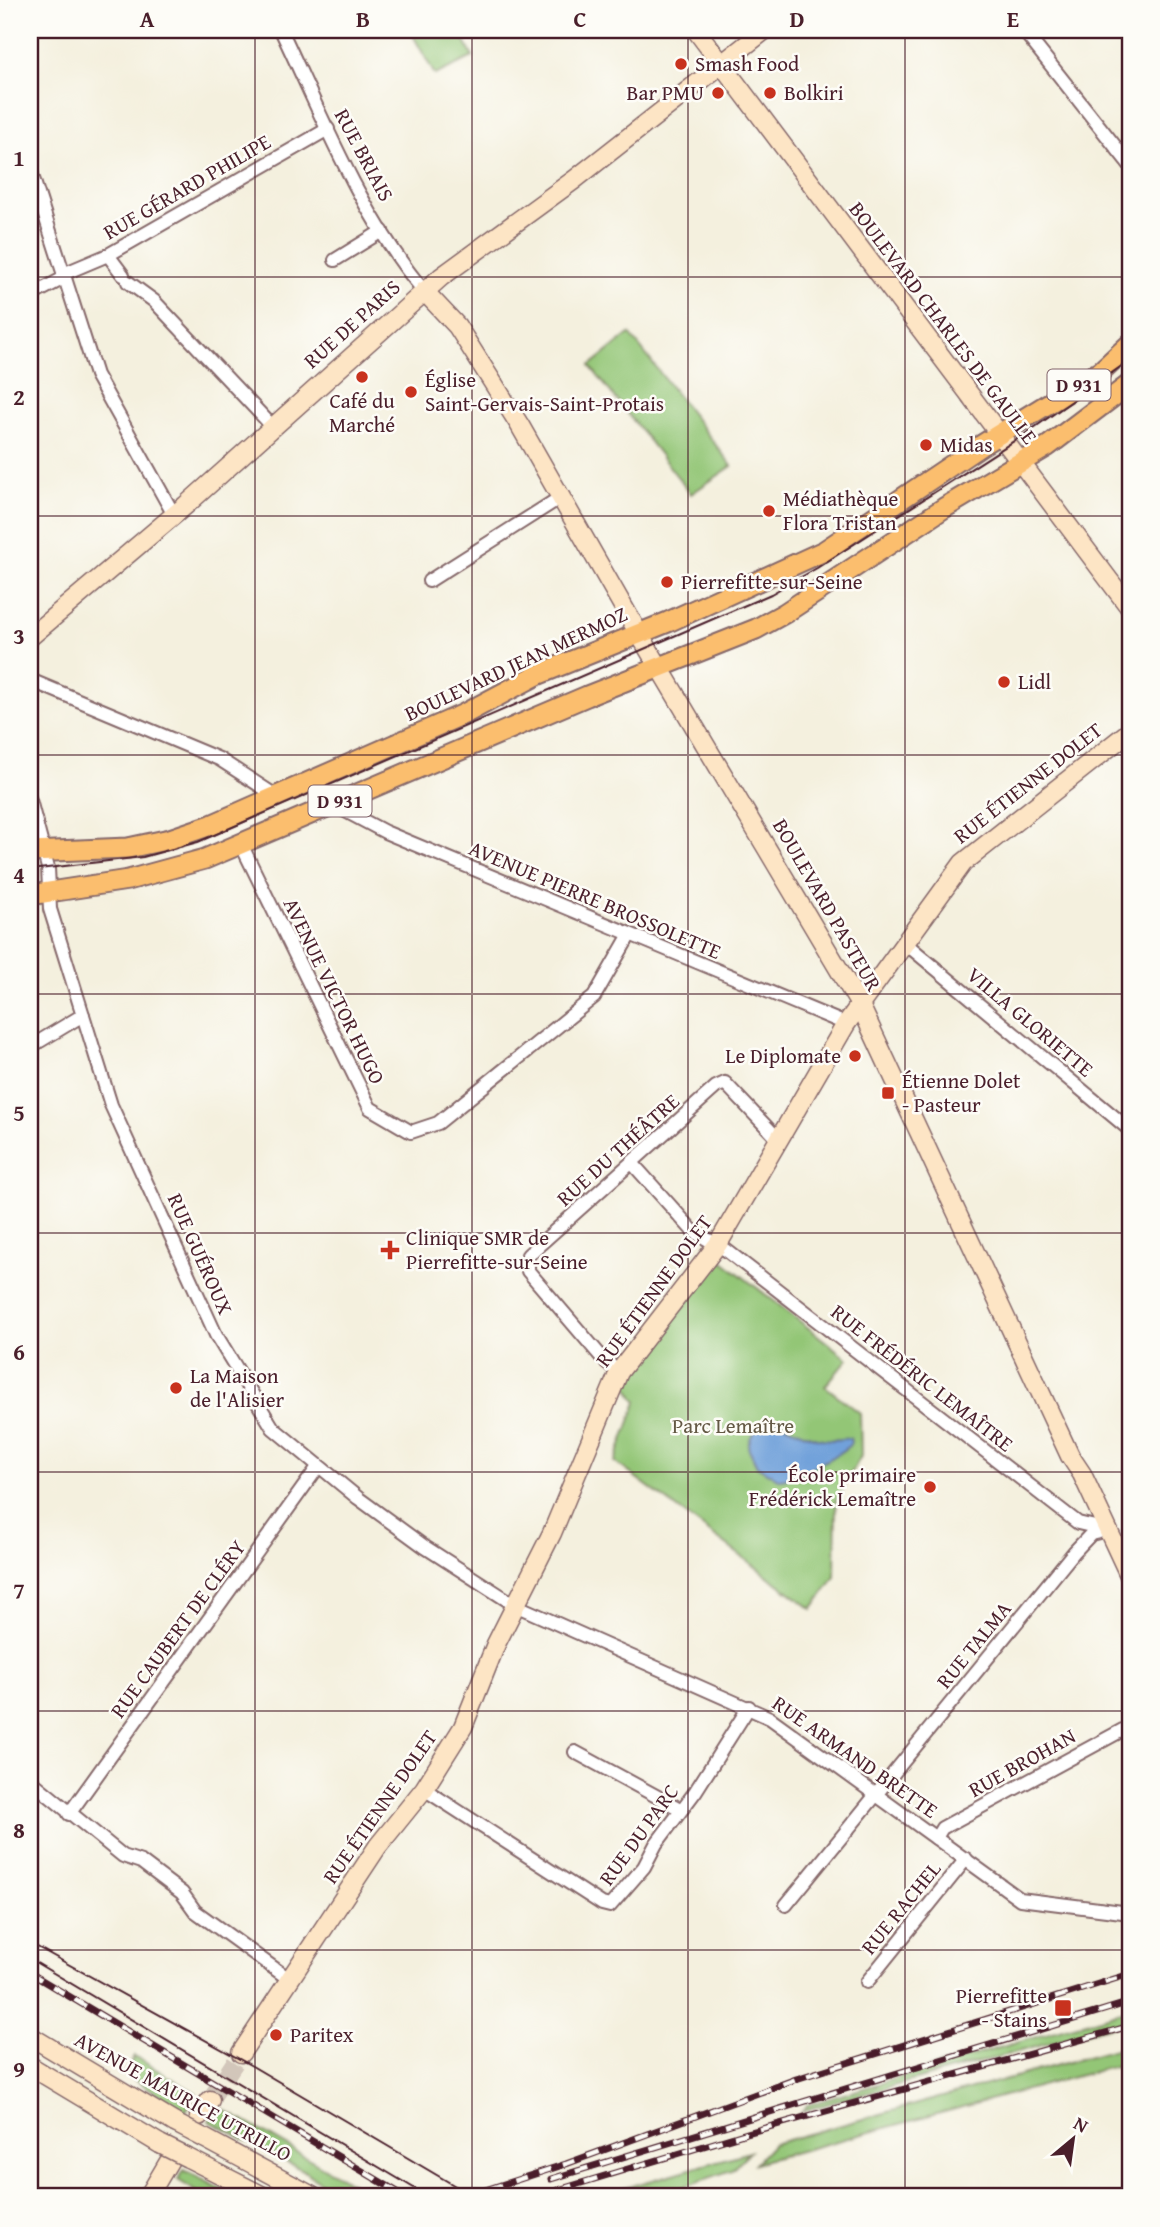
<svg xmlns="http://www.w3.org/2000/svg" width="1160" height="2227" font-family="'Gentium Book Plus',serif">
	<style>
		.green { fill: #93c676; stroke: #6e7250; stroke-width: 2 }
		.water { fill: #71a1da; stroke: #5e6082; stroke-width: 2 }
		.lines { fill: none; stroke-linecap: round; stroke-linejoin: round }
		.secondary-tunnel { stroke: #d2c6ba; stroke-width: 18; stroke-dasharray: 18 9; stroke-linecap: butt }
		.street-casing { stroke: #86686a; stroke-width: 16 }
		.secondary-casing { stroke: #86686a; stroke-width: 21 }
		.primary-casing { stroke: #86686a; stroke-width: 23 }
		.street { stroke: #fff; stroke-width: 12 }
		.secondary { stroke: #fde5c5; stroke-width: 18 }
		.primary { stroke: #fbbe6e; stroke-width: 19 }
		.tram { stroke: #4a1f2b; stroke-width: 2 }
		.rail-casing { stroke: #4a1f2b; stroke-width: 7 }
		.rail { stroke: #fdfcf7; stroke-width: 4.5; stroke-dasharray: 13; stroke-linecap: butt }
		.secondary-bridge-casing { stroke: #86686a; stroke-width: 21; stroke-linecap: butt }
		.secondary-bridge { stroke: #fde5c5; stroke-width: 18 }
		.grid { fill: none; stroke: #4a1f2b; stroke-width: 2; stroke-opacity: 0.55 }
		.poi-dot { fill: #c8321e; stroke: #fdfcf7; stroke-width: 2.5 }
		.labels { text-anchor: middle; stroke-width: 5; stroke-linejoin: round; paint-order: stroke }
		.shield { fill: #fdfcf7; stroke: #806168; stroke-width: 2 }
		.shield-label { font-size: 19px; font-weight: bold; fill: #4a1f2b }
		.poi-label { font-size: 21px; fill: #4a1f2b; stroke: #fdfcf7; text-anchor: start }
		.street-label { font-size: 21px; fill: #4a1f2b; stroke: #fdfcf7 }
		.park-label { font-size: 21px; fill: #645945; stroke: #fdfcf7 }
		.neatline { fill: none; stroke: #4a1f2b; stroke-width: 2.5 }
		.grid-label { font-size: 23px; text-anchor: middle; font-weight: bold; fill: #4a1f2b }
	</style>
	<rect width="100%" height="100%" fill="#fdfcf7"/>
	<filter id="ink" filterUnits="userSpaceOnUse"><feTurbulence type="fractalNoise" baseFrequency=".0143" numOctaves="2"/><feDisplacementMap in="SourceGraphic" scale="14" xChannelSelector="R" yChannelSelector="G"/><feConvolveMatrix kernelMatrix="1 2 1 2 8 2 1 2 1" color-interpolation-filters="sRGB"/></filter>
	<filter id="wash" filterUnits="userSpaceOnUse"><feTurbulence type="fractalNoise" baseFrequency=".00686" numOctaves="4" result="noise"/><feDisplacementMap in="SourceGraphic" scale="28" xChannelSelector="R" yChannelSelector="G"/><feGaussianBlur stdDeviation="1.57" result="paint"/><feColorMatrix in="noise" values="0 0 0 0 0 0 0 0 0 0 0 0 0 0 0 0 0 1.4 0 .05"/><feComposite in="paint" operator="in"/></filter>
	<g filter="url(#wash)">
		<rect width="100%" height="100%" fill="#f4f0de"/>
		<!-- green -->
		<g class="green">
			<path d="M 410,30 L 468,30 L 461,34 L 473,57 L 435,75 Z"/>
			<path d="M 630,334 L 732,466 L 691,494 L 590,366 Z"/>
			<path d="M 719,1258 L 848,1359 L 825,1386 L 860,1413 L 861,1456 L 836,1501 L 835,1577 L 812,1609 L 615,1462 L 637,1402 L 623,1381 Z"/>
			<path d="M 1130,2009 L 1130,2021 L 802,2111 L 807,2105 Z"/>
			<path d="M 1130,2045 L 1130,2062 L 755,2163 L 773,2144 Z"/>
			<path d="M 134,2056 L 196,2093 L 186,2111 L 125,2074 Z"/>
			<path d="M 218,2106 L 375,2197 L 342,2197 L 306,2172 L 209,2121 Z"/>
			<path d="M 749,2152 L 732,2170 L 654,2197 L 594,2197 Z"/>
			<path d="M 184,2170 L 237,2197 L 205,2197 L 178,2180 Z"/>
		</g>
		<!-- water -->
		<path class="water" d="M 778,1421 C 807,1434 816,1444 850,1438 L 851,1443 C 845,1453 790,1480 778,1479 L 757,1466 L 748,1447 C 751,1430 760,1421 778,1421 Z"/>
	</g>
	<g filter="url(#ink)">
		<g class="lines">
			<!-- secondary-tunnel -->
			<path class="secondary-tunnel" d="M 210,2100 L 241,2053"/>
			<!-- street casing -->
			<g class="street-casing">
				<g id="street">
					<path d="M 281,30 C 322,116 362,218 424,291"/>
					<path d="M 1023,30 L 1130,165"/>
					<path d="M 30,169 L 96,375 L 174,515"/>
					<path d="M 108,255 L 123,275"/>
					<path d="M 335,260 L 382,231"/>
					<path d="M 63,274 L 108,255 L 328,129"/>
					<path d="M 128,282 L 154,301 L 272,426"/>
					<path d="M 30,296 L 64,278"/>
					<path d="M 429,581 L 561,497"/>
					<path d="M 30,680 L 219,759 L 276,796"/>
					<path d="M 30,800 L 48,868 L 50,909 L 111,1105 L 216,1335 L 273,1428 L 358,1498 L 425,1547 L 515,1605 L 770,1718 L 1020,1899 L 1130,1913"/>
					<path d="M 332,804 L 385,832 L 846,1024"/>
					<path d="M 241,844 L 370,1108 L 411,1132 L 438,1123 L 594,997 L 629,936"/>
					<path d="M 905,943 L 1130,1130"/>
					<path d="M 30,1047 L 83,1015"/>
					<path d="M 633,1164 L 693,1231 L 726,1250 L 1078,1523 L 1108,1530"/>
					<path d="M 619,1372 L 604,1360 L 528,1271 L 528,1255 L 716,1087 L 725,1083 L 779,1140"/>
					<path d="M 575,1752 L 680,1809"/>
					<path d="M 30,1780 L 123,1856 L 141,1862 L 182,1893 L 195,1911 L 289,1979"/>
					<path d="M 424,1789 L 602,1904 L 610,1906 L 644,1867 L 656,1844 L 695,1792 L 749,1707"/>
					<path d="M 69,1814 L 318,1467"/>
					<path d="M 936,1838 L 942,1828 L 1130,1726"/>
					<path d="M 786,1905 L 1074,1552 L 1091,1534 L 1107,1530"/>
					<path d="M 867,1982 L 966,1859"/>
				</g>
			</g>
			<!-- secondary casing -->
			<g class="secondary-casing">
				<g id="secondary">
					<path d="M 696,30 L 1130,608"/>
					<path d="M 424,291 L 457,326 L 519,424 L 628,615 L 860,1005 L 1070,1456 L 1082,1474 L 1130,1577"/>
					<path d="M 30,637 L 186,505 L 441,277 L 574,180 L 765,30"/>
					<path d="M 30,2036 L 175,2123"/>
					<path d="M 241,2053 L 378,1846 L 424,1789 L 463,1727 L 496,1644 L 552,1533 L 619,1372 L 718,1244 L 846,1024 L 963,863 L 1130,731"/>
					<path d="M 30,2066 L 160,2144"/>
					<path d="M 199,2116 L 210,2100"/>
					<path d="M 204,2138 L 314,2197"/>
					<path d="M 188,2158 L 265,2197"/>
					<path d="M 148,2197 L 171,2158"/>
				</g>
			</g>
			<!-- primary casing -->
			<g class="primary-casing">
				<g id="primary">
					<path d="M 30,852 L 128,848 L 170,839 L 211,825 L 464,714 L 537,675 L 668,622 L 824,551 L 980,446 L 1101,371 L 1130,344"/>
					<path d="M 30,895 L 128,880 L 205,859 L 587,696 L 756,629 L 785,613 L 944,508 L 1048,446 L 1130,384"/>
				</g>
			</g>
			<!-- street -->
			<use href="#street" class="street"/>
			<!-- secondary -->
			<use href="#secondary" class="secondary"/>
			<!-- primary -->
			<use href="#primary" class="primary"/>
			<!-- tram -->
			<g class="tram">
				<path d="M 30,870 L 143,857 L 198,842 L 771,594 L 817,568 L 1031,430 L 1130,360"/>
				<path d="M 30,1943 L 252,2066 L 474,2197"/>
				<path d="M 30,1959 L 429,2197"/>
				<path d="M 30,2193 L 38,2197"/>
			</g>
			<!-- rail casing -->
			<g class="rail-casing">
				<g id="rail">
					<path d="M 30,1973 L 406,2197"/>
					<path d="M 551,2179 L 1130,2002"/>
					<path d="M 464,2197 L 566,2164 L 796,2079 L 1130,1974"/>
					<path d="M 535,2197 L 747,2133 L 1130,2026"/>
				</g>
			</g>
			<!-- rail -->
			<use href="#rail" class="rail"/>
			<!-- secondary-bridge casing -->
			<g class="secondary-bridge-casing">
				<g id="secondary-bridge">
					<path d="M 175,2123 L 204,2138"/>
					<path d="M 160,2144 L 188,2158"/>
				</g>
			</g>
			<!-- secondary-bridge -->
			<use href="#secondary-bridge" class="secondary-bridge"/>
		</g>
	</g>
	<!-- grid -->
	<path class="grid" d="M 255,30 L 255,2197M 472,30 L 472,2197M 688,30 L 688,2197M 905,30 L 905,2197M 30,277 L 1130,277M 30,516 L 1130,516M 30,755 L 1130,755M 30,994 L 1130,994M 30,1233 L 1130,1233M 30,1472 L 1130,1472M 30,1711 L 1130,1711M 30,1950 L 1130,1950"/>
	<!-- markers -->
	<g class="poi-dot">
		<circle cx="681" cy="64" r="7"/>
		<circle cx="718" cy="93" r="7"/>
		<circle cx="770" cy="93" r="7"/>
		<circle cx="362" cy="377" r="7"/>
		<circle cx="411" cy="392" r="7"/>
		<circle cx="926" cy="445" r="7"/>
		<circle cx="769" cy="511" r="7"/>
		<circle cx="667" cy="582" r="7"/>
		<circle cx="1004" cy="682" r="7"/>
		<circle cx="855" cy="1056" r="7"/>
		<rect x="881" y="1086" width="14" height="14" rx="3.5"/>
		<path d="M386.5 1239.5h7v7h7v7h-7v7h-7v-7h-7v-7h7z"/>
		<circle cx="176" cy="1388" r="7"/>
		<circle cx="930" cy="1487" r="7"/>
		<rect x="1054" y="1999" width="18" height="18" rx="3.5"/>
		<circle cx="276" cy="2035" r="7"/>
	</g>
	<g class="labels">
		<!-- shield labels -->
		<g class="shield">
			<rect x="1047.5" y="369.5" width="63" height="31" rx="5"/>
			<rect x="308.5" y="785.5" width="63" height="31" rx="5"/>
		</g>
		<g class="shield-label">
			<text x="1079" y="392">D 931</text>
			<text x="340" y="808">D 931</text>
		</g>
		<!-- poi labels -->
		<g class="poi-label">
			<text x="695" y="71">Smash Food</text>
			<text x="704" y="100" text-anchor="end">Bar PMU</text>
			<text x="784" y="100">Bolkiri</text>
			<text x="425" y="387">Église<tspan x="425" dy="24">Saint-Gervais-Saint-Protais</tspan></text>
			<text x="362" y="408" text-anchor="middle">Café du<tspan x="362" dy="24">Marché</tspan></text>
			<text x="940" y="452">Midas</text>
			<text x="783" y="506">Médiathèque<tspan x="783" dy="24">Flora Tristan</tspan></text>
			<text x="681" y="589">Pierrefitte-sur-Seine</text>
			<text x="1018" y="689">Lidl</text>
			<text x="841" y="1063" text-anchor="end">Le Diplomate</text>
			<text x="902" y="1088">Étienne Dolet<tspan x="902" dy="24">- Pasteur</tspan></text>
			<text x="406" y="1245">Clinique SMR de<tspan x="406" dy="24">Pierrefitte-sur-Seine</tspan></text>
			<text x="190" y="1383">La Maison<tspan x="190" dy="24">de l'Alisier</tspan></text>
			<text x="916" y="1482" text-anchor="end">École primaire<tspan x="916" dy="24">Frédérick Lemaître</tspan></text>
			<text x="1047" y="2003" text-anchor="end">Pierrefitte<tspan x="1047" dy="24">- Stains</tspan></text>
			<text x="290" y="2042">Paritex</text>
		</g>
		<!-- street labels -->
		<g class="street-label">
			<text transform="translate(364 155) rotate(62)" y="7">RUE BRIAIS</text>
			<text transform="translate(187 187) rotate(-30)" y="7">RUE GÉRARD PHILIPE</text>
			<text transform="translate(943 323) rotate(53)" y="7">BOULEVARD CHARLES DE GAULLE</text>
			<text transform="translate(352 324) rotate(-42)" y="7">RUE DE PARIS</text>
			<text transform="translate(516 664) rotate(-25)" y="7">BOULEVARD JEAN MERMOZ</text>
			<text transform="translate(1028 783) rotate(-38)" y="7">RUE ÉTIENNE DOLET</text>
			<text transform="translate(595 900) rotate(23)" y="7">AVENUE PIERRE BROSSOLETTE</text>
			<text transform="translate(827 905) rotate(60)" y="7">BOULEVARD PASTEUR</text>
			<text transform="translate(334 991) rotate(64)" y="7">AVENUE VICTOR HUGO</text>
			<text transform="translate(1030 1022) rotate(40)" y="7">VILLA GLORIETTE</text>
			<text transform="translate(618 1150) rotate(-42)" y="7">RUE DU THÉÂTRE</text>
			<text transform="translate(200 1254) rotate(66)" y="7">RUE GUÉROUX</text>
			<text transform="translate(654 1291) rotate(-54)" y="7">RUE ÉTIENNE DOLET</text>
			<text transform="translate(922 1378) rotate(38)" y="7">RUE FRÉDÉRIC LEMAÎTRE</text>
			<text transform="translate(178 1629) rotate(-54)" y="7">RUE CAUBERT DE CLÉRY</text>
			<text transform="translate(974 1645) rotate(-51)" y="7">RUE TALMA</text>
			<text transform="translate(855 1757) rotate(35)" y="7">RUE ARMAND BRETTE</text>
			<text transform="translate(1022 1763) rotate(-29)" y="7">RUE BROHAN</text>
			<text transform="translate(380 1807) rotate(-55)" y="7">RUE ÉTIENNE DOLET</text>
			<text transform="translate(639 1835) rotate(-54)" y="7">RUE DU PARC</text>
			<text transform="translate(901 1908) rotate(-51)" y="7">RUE RACHEL</text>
			<text transform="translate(183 2097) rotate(29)" y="7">AVENUE MAURICE UTRILLO</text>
		</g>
		<!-- park labels -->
		<g class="park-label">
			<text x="733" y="1433">Parc Lemaître</text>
		</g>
	</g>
	<!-- margin -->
	<rect width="1160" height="2227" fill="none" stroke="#fdfcf7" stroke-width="77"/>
	<!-- north arrow -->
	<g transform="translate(1073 2139) rotate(29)" stroke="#fdfcf7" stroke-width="5" paint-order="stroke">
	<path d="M0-5L12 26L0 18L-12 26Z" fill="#4a1f2b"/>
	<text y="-10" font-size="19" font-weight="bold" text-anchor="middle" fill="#4a1f2b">N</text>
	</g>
	<rect x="38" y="38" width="1084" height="2150" class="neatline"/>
	<g class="grid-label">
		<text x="147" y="27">A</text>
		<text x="363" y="27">B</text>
		<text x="580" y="27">C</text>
		<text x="797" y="27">D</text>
		<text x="1013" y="27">E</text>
		<text x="19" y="166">1</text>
		<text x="19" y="405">2</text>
		<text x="19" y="644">3</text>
		<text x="19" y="883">4</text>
		<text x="19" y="1121">5</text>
		<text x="19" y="1360">6</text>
		<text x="19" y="1599">7</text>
		<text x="19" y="1838">8</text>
		<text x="19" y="2077">9</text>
	</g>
</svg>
